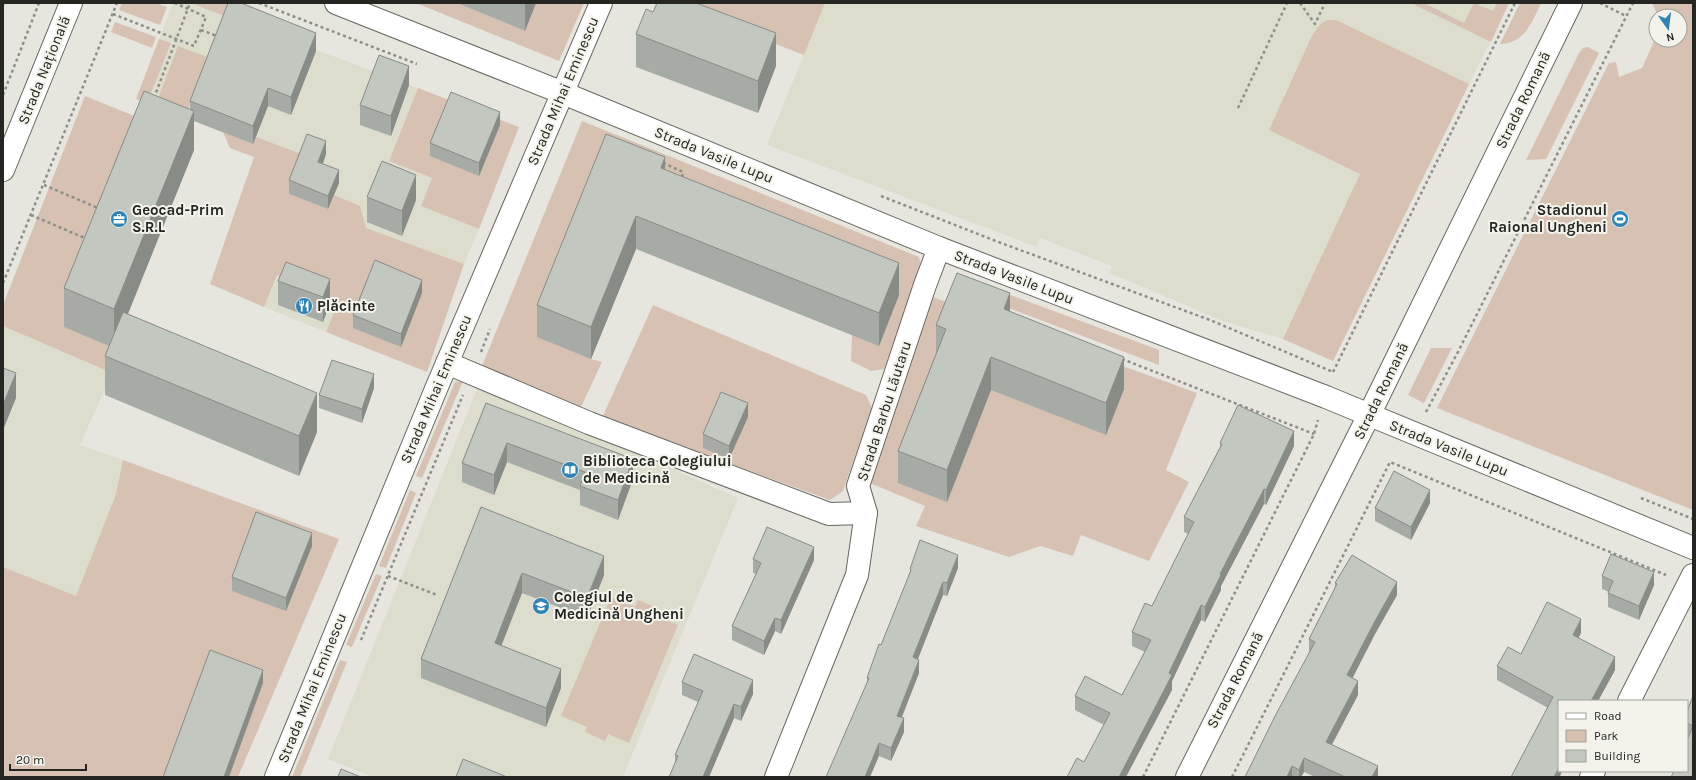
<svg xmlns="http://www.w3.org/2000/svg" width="1696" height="780" font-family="Karla,sans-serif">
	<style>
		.built { fill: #ddddcd }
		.green { fill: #d7c1b3 }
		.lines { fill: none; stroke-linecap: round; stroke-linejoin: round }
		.minor-casing { stroke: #686861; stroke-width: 24 }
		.major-casing { stroke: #686861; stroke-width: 24 }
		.path { stroke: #8f8f89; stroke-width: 2.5; stroke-dasharray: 3 3; stroke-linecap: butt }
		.minor { stroke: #fff; stroke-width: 22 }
		.major { stroke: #fff; stroke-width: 22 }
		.wall { fill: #a7aba5 }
		.shaded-wall { fill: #888b86 }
		.building { fill: #c2c7c0; stroke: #888b86 }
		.labels { text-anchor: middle; stroke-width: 4; stroke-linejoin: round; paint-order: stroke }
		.street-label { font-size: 15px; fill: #252522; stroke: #f3f3eb }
		.poi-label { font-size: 15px; font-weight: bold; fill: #252522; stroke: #f3f3eb; text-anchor: start }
	</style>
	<rect width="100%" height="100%" fill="#e6e6de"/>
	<!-- built -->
	<g class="built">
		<path d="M 173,3 L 191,3 L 418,88 L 389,161 L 432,178 L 421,206 L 479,229 L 464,264 L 366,228 L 360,206 L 334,195 L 328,209 L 289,194 L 253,144 L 136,99 Z"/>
		<path d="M 825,3 L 1509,3 L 1333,361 L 1283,339 L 1223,321 L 1110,273 L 1112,266 L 1040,238 L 1037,247 L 767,145 Z"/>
		<path d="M 277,274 L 339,300 L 326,332 L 264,307 Z"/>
		<path d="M 3,326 L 112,373 L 80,445 L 123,460 L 116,494 L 76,597 L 3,567 Z"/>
		<path d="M 479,384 L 738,498 L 623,777 L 373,777 L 328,759 Z"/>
	</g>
	<!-- green -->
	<g class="green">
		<path d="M 122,3 L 156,3 L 167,7 L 160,25 L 119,10 Z"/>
		<path d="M 196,3 L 229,3 L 224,16 L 196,5 Z"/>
		<path d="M 416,3 L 457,3 L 525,31 L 536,3 L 584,3 L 559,61 Z"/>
		<path d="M 669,3 L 825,3 L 804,55 Z"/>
		<path d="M 1411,3 L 1424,3 L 1464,23 L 1474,3 L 1493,11 L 1497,3 L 1509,3 L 1491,42 Z"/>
		<path d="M 1520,3 L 1541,3 C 1532,22 1525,43 1500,44 Z"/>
		<path d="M 1652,3 L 1693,3 L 1693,510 L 1437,408 L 1609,63 L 1616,62 L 1619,77 L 1642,68 L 1656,37 L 1656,40 L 1680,40 L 1680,16 L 1658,16 Z"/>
		<path d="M 1328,20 L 1336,20 L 1469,84 L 1333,361 L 1283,339 L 1360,174 L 1269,130 L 1311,38 C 1316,30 1319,23 1328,20 Z"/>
		<path d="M 115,22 L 156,37 L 152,48 L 111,32 Z"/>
		<path d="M 159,39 L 171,43 L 147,103 L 136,99 Z"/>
		<path d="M 178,46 L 207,57 L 186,115 L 156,104 Z"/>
		<path d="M 1588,47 L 1599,53 L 1546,159 L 1526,160 L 1579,53 L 1583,48 Z"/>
		<path d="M 418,88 L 519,127 L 479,229 L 421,206 L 432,178 L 389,161 Z"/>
		<path d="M 85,96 L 147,121 L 114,348 L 112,373 L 3,326 L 3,305 Z"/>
		<path d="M 582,121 L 919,257 L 922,271 L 884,369 L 871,371 L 851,361 L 852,335 L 661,201 L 606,166 L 591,359 L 602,362 L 581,407 L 482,366 Z"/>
		<path d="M 223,132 L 253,144 L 256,137 L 304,155 L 289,194 L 328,209 L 334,195 L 360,206 L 366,228 L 464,264 L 427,372 L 326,332 L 339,300 L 277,275 L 264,307 L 210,284 L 254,157 L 230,148 Z"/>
		<path d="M 1005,293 L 1159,350 L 1159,365 L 1001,305 Z"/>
		<path d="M 933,297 L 1197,393 L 1166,470 L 1189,482 L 1149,561 L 1081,535 L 1073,556 L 1040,546 L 1009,557 L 916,526 L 925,506 L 870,483 Z"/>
		<path d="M 653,305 L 866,395 L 872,408 L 843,491 L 830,500 L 602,418 Z"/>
		<path d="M 1431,348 L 1452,348 L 1424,403 L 1408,395 Z"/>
		<path d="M 463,381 L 422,478 L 416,476 L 455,382 Z"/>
		<path d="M 123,460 L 339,539 L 238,777 L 3,777 L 3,567 L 76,596 L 116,494 Z"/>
		<path d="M 410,490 L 416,493 L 386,568 L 379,566 Z"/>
		<path d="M 376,574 L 382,576 L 352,647 L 346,645 Z"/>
		<path d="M 611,597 L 635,607 L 638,600 L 657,608 L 655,615 L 678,625 L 629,743 L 608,734 L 605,741 L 585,732 L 587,727 L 561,716 Z"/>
		<path d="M 340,660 L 347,662 L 300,777 L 292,777 Z"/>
	</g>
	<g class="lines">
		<!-- minor casing -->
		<g class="minor-casing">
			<g id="minor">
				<path d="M 336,3 L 563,93 L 939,248 L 1326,397 L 1693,548"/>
				<path d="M 3,170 L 71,3"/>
				<path d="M 447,363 L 589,423 L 829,514 L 866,513"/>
				<path d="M 1629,701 L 1693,575"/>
				<path d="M 276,777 L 436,389 L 601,3"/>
				<path d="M 776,777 L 857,575 L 866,513 L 858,486 L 925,285 L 939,248"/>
				<path d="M 1591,777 L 1594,771"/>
			</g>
		</g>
		<!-- major casing -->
		<g class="major-casing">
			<path id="major" d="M 1187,777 L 1369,415 L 1571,3"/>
		</g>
		<!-- path -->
		<g class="path">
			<path d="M 259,3 L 417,64"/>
			<path d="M 1300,3 L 1315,24 L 1325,3"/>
			<path d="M 1600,3 L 1626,16"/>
			<path d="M 113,14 L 194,46 L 206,17 L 175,3"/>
			<path d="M 201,30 L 217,36"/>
			<path d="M 3,95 L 39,3"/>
			<path d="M 154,98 L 190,3"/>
			<path d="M 1238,108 L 1287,3"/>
			<path d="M 663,163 L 683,172 L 682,179"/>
			<path d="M 44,185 L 98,208"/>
			<path d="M 881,196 L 1001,243 L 1210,320 L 1333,372"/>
			<path d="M 31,215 L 87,239"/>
			<path d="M 3,283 L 117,3"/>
			<path d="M 481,352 L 490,329"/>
			<path d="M 1122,359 L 1314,434"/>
			<path d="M 1333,372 L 1515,3"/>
			<path d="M 1426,412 L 1459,350 L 1633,3"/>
			<path d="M 1641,498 L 1693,519"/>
			<path d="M 388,576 L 437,595"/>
			<path d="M 361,640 L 463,395"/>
			<path d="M 1143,777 L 1314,434 L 1318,420"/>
			<path d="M 1232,777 L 1390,462 L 1666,575"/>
		</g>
		<!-- minor -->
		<use href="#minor" class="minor"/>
		<!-- major -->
		<use href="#major" class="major"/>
	</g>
	<!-- wall -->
	<g class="wall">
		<path d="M 457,3 L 536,3 L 525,31 Z"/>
		<path d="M 653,12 L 776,66 L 758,113 L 636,67 L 636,34 Z"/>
		<path d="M 316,51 L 291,115 L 268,106 L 253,144 L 194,121 L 194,150 L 128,314 L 317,432 L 299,476 L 105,395 L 105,356 L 109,346 L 64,327 L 64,288 L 190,109 L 190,101 Z"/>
		<path d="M 409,85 L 391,136 L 360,125 L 360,105 Z"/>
		<path d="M 500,125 L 479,176 L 430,156 L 430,143 Z"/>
		<path d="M 326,154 L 323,164 L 339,183 L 328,209 L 289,194 L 289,180 Z"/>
		<path d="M 665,170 L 899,295 L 879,346 L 636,249 L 591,359 L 537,337 L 537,305 Z"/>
		<path d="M 367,197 L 416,200 L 402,236 L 367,222 Z"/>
		<path d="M 286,262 L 330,303 L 323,322 L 278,305 L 278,281 Z"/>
		<path d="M 422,293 L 401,347 L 353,328 L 353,315 Z"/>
		<path d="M 1010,311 L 1124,389 L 1106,435 L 991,390 L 947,502 L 898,483 L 898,451 L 936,353 L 936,325 Z"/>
		<path d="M 374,388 L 362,423 L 319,408 L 319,395 Z"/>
		<path d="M 486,403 L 633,479 L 618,520 L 580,505 L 580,490 L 507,462 L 494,495 L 462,482 L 462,463 Z"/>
		<path d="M 748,417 L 729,459 L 703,448 L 703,434 Z"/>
		<path d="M 1220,443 L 1294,446 L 1266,505 L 1264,504 L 1221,586 L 1221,590 L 1205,622 L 1201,620 L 1172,681 L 1172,690 L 1084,762 L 1104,725 L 1075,710 L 1075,696 L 1122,695 L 1145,652 L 1132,646 L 1132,632 L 1152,606 L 1188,534 L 1184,532 L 1184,517 L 1220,447 Z"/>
		<path d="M 1430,503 L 1411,540 L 1375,521 L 1375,508 Z"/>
		<path d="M 481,507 L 604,575 L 587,618 L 522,593 L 501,645 L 561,688 L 546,727 L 421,678 L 421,659 Z"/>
		<path d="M 312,546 L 286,611 L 232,591 L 232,577 Z"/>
		<path d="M 753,559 L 814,560 L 781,634 L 775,631 L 764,655 L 732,640 L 732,626 L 756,574 L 753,573 Z"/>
		<path d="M 958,568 L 947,596 L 943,595 L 918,659 L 919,673 L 902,717 L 904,732 L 891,761 L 879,756 L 867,683 L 867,678 L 881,645 L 910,574 L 910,569 Z"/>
		<path d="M 1602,576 L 1654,585 L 1639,620 L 1608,607 L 1608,593 L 1609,592 L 1602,589 Z"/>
		<path d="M 1335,583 L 1397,595 L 1375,634 L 1352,678 L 1358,695 L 1332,745 L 1378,777 L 1315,777 L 1304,772 L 1301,777 L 1245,777 L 1309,653 L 1309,639 L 1335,588 Z"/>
		<path d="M 1581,633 L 1578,638 L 1615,670 L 1598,701 L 1559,701 L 1559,771 L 1562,771 L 1560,776 L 1560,777 L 1548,708 L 1497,680 L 1497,666 L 1521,654 Z"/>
		<path d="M 682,682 L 753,694 L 741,721 L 734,718 L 709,777 L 669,777 L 675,763 L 675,755 L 698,702 L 682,695 Z"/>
		<path d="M 1693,696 L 1693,777 L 1688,737 L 1687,737 L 1687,711 Z"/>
	</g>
	<!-- shaded-wall -->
	<g class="shaded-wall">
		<path d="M 3,3 L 5,3 L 3,9 Z"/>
		<path d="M 525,3 L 536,3 L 525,31 Z"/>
		<path d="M 316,33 L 316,51 L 291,115 L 291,97 Z"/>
		<path d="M 776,33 L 776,66 L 758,113 L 758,81 Z"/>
		<path d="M 409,66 L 409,85 L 391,136 L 391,116 Z"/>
		<path d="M 268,88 L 268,106 L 253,144 L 253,126 Z"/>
		<path d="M 194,111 L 194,150 L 114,348 L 114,309 Z"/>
		<path d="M 500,112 L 500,125 L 479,176 L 479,163 Z"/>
		<path d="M 326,141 L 326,154 L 318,176 L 318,162 Z"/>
		<path d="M 665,157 L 665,190 L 661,168 Z"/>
		<path d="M 339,170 L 339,183 L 328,209 L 328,196 Z"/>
		<path d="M 416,175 L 416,200 L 402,236 L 402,211 Z"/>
		<path d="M 636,216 L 636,249 L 591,359 L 591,327 Z"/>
		<path d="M 899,263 L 899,295 L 879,346 L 879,313 Z"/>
		<path d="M 330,279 L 330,303 L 323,322 L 323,297 Z"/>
		<path d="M 422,280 L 422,293 L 401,347 L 401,334 Z"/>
		<path d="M 1010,293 L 1010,326 L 1004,309 Z"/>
		<path d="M 991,357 L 991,390 L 947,502 L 947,470 Z"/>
		<path d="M 1124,357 L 1124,389 L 1106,435 L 1106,403 Z"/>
		<path d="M 16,373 L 16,398 L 3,430 L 3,405 Z"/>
		<path d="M 374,374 L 374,388 L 362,423 L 362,409 Z"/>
		<path d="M 317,393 L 317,432 L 299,476 L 299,436 Z"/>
		<path d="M 748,403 L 748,417 L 729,459 L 729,446 Z"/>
		<path d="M 1294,431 L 1294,446 L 1266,505 L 1266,490 Z"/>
		<path d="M 507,443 L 507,462 L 494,495 L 494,475 Z"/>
		<path d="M 633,459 L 633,479 L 618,520 L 618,500 Z"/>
		<path d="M 1264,489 L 1264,504 L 1221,586 L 1221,590 L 1205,622 L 1205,607 L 1220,574 Z"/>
		<path d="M 1430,490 L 1430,503 L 1411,540 L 1411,527 Z"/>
		<path d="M 312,533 L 312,546 L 286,611 L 286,598 Z"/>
		<path d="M 814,547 L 814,560 L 781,634 L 781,620 Z"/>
		<path d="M 958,555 L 958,568 L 947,596 L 947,583 Z"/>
		<path d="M 604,556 L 604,575 L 587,618 L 587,598 Z"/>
		<path d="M 1654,572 L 1654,585 L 1639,620 L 1639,606 Z"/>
		<path d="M 522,573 L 522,593 L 495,662 L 495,643 Z"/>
		<path d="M 943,582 L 943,595 L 913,671 L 913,657 Z"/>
		<path d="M 1397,582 L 1397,595 L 1375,634 L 1347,689 L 1347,675 L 1375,621 Z"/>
		<path d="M 1201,605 L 1201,620 L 1172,681 L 1172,690 L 1126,777 L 1119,777 Z"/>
		<path d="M 775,618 L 775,631 L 764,655 L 764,641 Z"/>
		<path d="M 1581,619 L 1581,633 L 1573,648 L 1573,635 Z"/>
		<path d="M 1615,657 L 1615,670 L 1598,701 L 1591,701 Z"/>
		<path d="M 919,660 L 919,673 L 897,729 L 897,716 Z"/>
		<path d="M 561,669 L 561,688 L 546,727 L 546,708 Z"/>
		<path d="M 263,670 L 263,683 L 229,777 L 224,777 Z"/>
		<path d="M 753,680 L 753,694 L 741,721 L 741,707 Z"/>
		<path d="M 1358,681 L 1358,695 L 1326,755 L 1326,742 Z"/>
		<path d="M 734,704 L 734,718 L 709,777 L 703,777 Z"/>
		<path d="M 904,718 L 904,732 L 891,761 L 891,748 Z"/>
		<path d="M 879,743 L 879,756 L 870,777 L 865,777 Z"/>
		<path d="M 1304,758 L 1304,772 L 1301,777 L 1299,777 L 1299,770 Z"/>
		<path d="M 1559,764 L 1559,771 L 1562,771 L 1560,776 L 1560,777 L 1554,777 Z"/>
		<path d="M 1292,766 L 1292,777 L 1287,777 Z"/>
		<path d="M 1378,766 L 1378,777 L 1372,777 Z"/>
	</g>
	<!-- building -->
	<g class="building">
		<path d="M 228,3 L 241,3 L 316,33 L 291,97 L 268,88 L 253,126 L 190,101 Z"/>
		<path d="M 657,3 L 696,3 L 776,33 L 758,81 L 636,34 L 646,9 L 653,12 Z"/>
		<path d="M 379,55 L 409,66 L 391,116 L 360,105 Z"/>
		<path d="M 144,91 L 194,111 L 114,309 L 64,288 Z"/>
		<path d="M 451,92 L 500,112 L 479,163 L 430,143 Z"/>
		<path d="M 307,134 L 326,141 L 318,162 L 339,170 L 328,196 L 289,180 Z"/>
		<path d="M 606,134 L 665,157 L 661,168 L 899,263 L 879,313 L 636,216 L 591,327 L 537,305 Z"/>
		<path d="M 382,161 L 416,175 L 402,211 L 367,197 Z"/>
		<path d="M 375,260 L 422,280 L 401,334 L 353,315 Z"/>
		<path d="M 286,262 L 330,279 L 323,297 L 278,281 Z"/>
		<path d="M 957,273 L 1010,293 L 1004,309 L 1124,357 L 1106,403 L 991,357 L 947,470 L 898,451 L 946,329 L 936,325 Z"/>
		<path d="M 123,312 L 317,393 L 299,436 L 105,356 Z"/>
		<path d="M 332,360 L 374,374 L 362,409 L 319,395 Z"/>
		<path d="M 3,368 L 16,373 L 3,405 Z"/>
		<path d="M 721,392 L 748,403 L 729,446 L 703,434 Z"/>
		<path d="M 486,403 L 633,459 L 618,500 L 580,486 L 585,472 L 507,443 L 494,475 L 462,463 Z"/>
		<path d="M 1238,405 L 1294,431 L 1266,490 L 1264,489 L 1220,574 L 1221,575 L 1205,607 L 1201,605 L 1169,673 L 1172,675 L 1119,777 L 1067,777 L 1077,758 L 1084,762 L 1110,713 L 1075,696 L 1085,676 L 1122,695 L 1151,640 L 1132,632 L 1145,603 L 1152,606 L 1194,522 L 1184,517 L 1222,444 L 1220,443 Z"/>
		<path d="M 1394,471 L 1430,490 L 1411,527 L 1375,508 Z"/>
		<path d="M 481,507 L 604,556 L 587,598 L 522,573 L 495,643 L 561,669 L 546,708 L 421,659 Z"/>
		<path d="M 256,512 L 312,533 L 286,598 L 232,577 Z"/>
		<path d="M 767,527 L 814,547 L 781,620 L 775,618 L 764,641 L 732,626 L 761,563 L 753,559 Z"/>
		<path d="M 920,540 L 958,555 L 947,583 L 943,582 L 913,657 L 919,660 L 897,716 L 904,718 L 891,748 L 879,743 L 865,777 L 826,777 L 869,678 L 867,678 L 879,644 L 881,645 L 911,570 L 910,569 Z"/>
		<path d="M 1611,554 L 1654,572 L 1639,606 L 1608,593 L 1613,581 L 1602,576 Z"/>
		<path d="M 1352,555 L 1397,582 L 1375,621 L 1347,675 L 1358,681 L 1326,742 L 1378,766 L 1372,777 L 1345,777 L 1304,758 L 1299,770 L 1292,766 L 1287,777 L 1245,777 L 1275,716 L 1315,642 L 1309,639 L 1337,584 L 1335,583 Z"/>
		<path d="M 1547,602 L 1581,619 L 1573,635 L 1615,657 L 1591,701 L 1559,701 L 1559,764 L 1558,765 L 1559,766 L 1559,768 L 1554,777 L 1511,777 L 1553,697 L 1497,666 L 1508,647 L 1521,654 Z"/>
		<path d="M 210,650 L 263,670 L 224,777 L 163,777 Z"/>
		<path d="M 694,654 L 753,680 L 741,707 L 734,704 L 703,777 L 669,777 L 678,756 L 675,755 L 703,691 L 682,682 Z"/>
		<path d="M 1693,696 L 1693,777 L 1671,777 L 1674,771 L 1687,771 L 1687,740 L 1693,726 L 1687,723 L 1687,711 Z"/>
		<path d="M 463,759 L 507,777 L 456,777 Z"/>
		<path d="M 341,769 L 361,777 L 338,777 Z"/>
	</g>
	<!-- icons -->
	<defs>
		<g id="office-disc" transform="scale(0.9)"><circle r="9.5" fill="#3183b4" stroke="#f3f3eb"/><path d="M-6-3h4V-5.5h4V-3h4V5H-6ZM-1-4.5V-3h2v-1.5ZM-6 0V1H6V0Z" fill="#fff"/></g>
		<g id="stadium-disc" transform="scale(0.9)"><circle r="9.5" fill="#3183b4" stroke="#f3f3eb"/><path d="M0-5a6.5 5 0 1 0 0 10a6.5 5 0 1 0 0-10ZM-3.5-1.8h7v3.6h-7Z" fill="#fff"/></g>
		<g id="restaurant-disc" transform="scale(0.9)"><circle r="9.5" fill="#3183b4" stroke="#f3f3eb"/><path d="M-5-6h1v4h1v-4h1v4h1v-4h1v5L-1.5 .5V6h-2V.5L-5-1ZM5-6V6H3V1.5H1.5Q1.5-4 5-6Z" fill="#fff"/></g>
		<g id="library-disc" transform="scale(0.9)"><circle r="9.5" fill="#3183b4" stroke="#f3f3eb"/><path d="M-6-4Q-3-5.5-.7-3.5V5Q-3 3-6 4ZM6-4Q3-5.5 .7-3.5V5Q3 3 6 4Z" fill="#fff"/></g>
		<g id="university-disc" transform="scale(0.9)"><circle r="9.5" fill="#3183b4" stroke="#f3f3eb"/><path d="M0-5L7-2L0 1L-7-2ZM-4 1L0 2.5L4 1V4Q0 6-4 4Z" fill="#fff"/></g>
	</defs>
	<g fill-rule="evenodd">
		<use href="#office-disc" x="119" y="219"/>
		<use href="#stadium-disc" x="1620" y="219"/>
		<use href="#restaurant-disc" x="304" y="306"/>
		<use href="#library-disc" x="570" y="470"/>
		<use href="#university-disc" x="541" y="606"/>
	</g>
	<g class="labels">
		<!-- street labels -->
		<g class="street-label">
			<text transform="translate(44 70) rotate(-68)" y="5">Strada Națională</text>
			<text transform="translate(563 91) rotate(-67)" y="5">Strada Mihai Eminescu</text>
			<text transform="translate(1523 100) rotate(-64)" y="5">Strada Romană</text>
			<text transform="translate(714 155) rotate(22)" y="5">Strada Vasile Lupu</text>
			<text transform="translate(1014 277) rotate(21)" y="5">Strada Vasile Lupu</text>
			<text transform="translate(436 389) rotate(-67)" y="5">Strada Mihai Eminescu</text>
			<text transform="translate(1381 391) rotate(-64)" y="5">Strada Romană</text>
			<text transform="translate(884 411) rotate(-72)" y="5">Strada Barbu Lăutaru</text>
			<text transform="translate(1449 448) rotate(22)" y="5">Strada Vasile Lupu</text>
			<text transform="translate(1235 680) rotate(-63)" y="5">Strada Romană</text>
			<text transform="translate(312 688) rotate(-68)" y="5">Strada Mihai Eminescu</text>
		</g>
		<!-- poi labels -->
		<g class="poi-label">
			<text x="132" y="215">Geocad-Prim<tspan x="132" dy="17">S.R.L</tspan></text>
			<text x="1607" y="215" text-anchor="end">Stadionul<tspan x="1607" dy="17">Raional Ungheni</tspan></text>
			<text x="317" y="311">Plăcinte</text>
			<text x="583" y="466">Biblioteca Colegiului<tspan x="583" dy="17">de Medicină</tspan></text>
			<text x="554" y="602">Colegiul de<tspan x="554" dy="17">Medicină Ungheni</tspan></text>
		</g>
	</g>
	<!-- border -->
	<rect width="1696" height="780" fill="none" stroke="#252522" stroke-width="8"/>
	<!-- legend -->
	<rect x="1558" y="700" width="130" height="72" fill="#f3f3eb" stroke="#a1a19b"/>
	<rect x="1566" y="713" width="20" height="6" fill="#ffffff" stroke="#a1a19b"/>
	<text x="1594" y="720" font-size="12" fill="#252522">Road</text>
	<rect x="1566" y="730" width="20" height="12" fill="#d7c1b3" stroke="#a1a19b"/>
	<text x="1594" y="740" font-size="12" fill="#252522">Park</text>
	<rect x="1566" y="750" width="20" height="12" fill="#c2c7c0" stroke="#a1a19b"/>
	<text x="1594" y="760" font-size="12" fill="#252522">Building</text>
	<!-- north arrow -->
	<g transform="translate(1668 28) rotate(166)"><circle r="19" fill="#f3f3eb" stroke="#a1a19b"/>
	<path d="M0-3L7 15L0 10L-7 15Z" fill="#3183b4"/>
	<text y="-6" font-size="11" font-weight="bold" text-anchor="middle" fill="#252522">N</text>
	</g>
	<!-- scale -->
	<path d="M10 764v6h76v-6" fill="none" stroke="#252522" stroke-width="2"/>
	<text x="16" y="764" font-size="12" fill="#252522" stroke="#f3f3eb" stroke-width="3" paint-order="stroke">20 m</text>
</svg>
